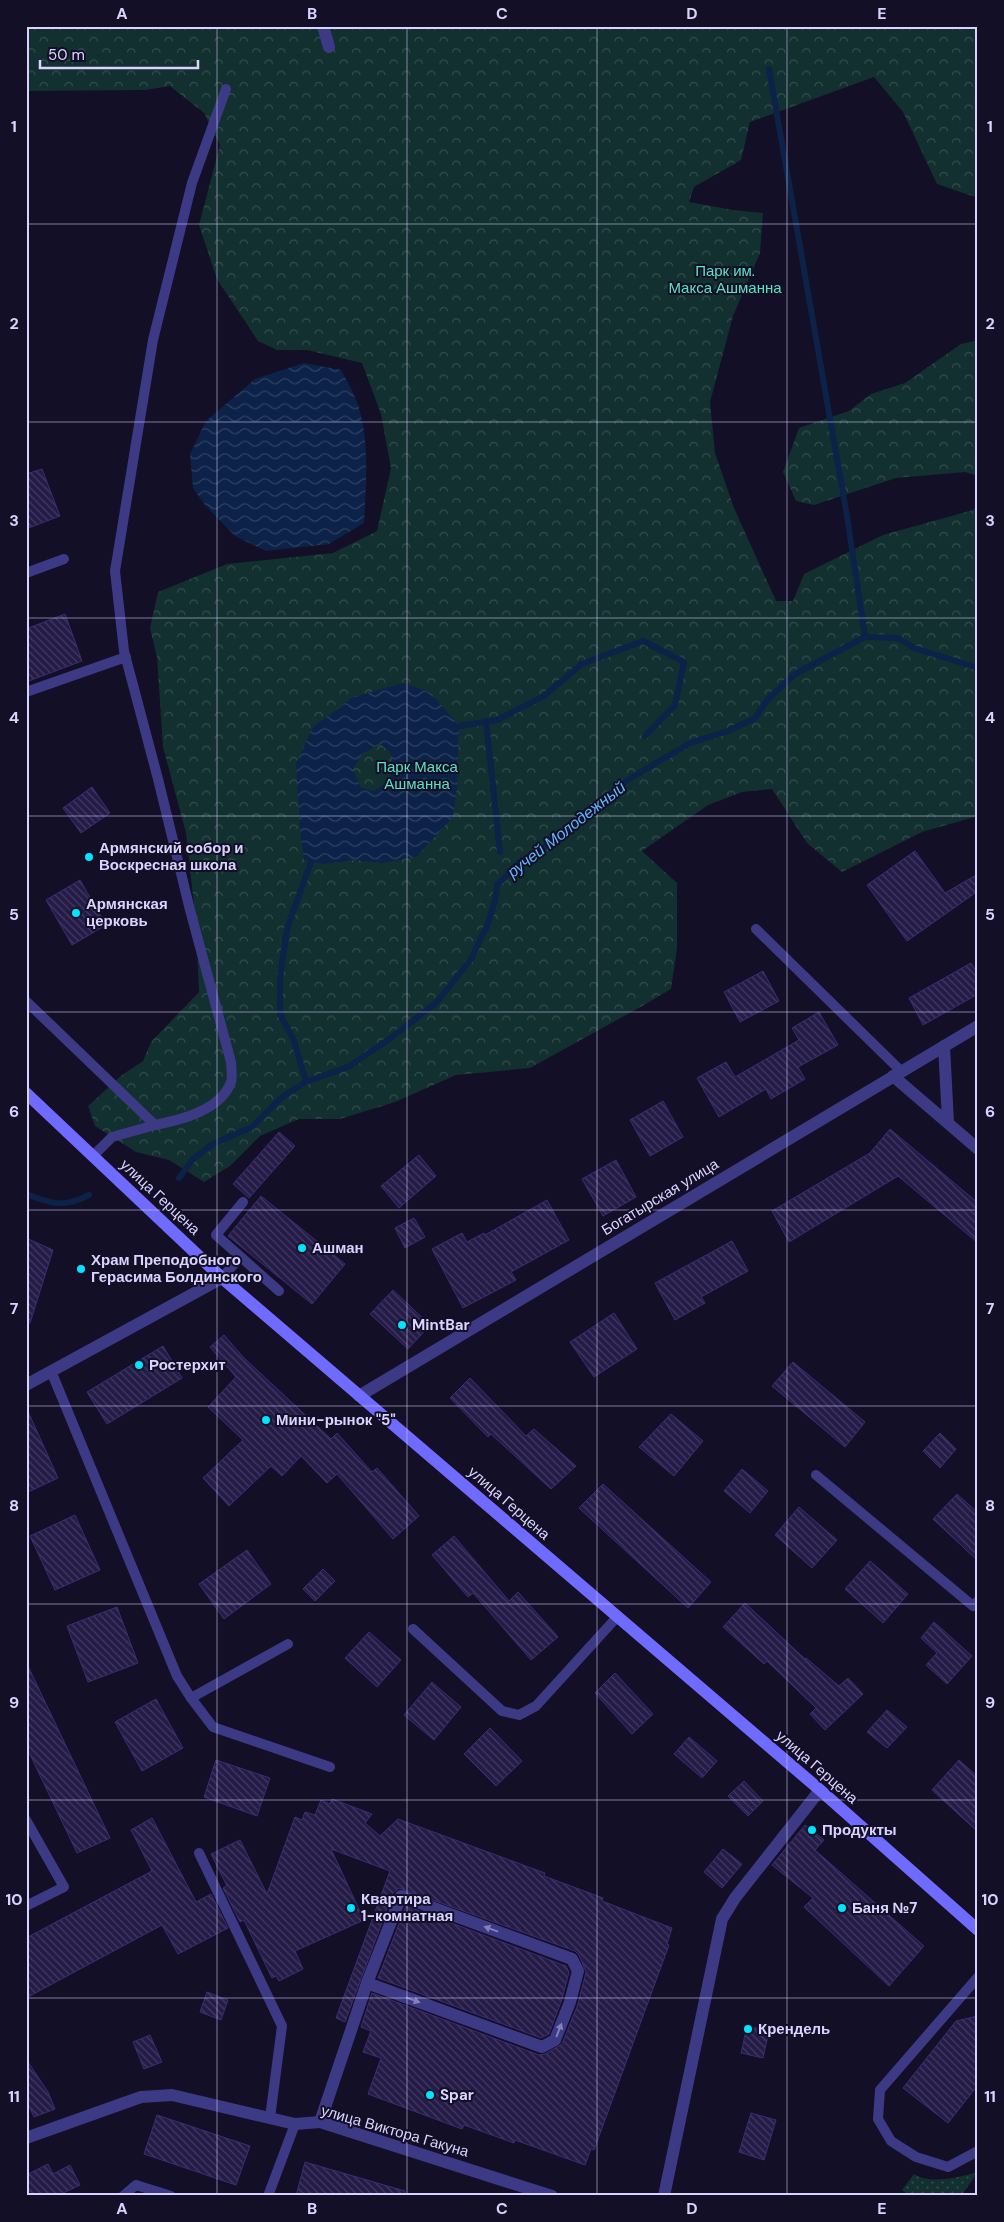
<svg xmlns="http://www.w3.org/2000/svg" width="1004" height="2222" font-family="'DM Sans',sans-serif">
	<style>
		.grass { fill: url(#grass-dots) }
		.forest { fill: url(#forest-crowns) }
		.water { fill: url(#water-waves); fill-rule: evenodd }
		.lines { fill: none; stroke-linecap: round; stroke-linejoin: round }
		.stream { stroke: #0c2248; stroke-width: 6 }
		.building { fill: url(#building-back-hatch); stroke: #3b2d73 }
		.service { stroke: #3d3a85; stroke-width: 10 }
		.pedestrian { stroke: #3d3a85; stroke-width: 12 }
		.minor { stroke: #3d3a85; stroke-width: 12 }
		.tertiary { stroke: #3d3a85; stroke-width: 12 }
		.secondary { stroke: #6f6bff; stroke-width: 12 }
		.oneway { fill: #837fbc }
		.grid { fill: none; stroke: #d9d4ff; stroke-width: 1; stroke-opacity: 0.55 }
		.poi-dot { fill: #00e5ff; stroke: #130f26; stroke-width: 2 }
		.labels { text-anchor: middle; stroke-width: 4; stroke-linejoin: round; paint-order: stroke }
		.park-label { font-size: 15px; fill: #5fe0c0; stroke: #130f26 }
		.poi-label { font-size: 15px; font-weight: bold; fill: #d9d4ff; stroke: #130f26; text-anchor: start }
		.street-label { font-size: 15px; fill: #d9d4ff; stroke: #130f26 }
		.water-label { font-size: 16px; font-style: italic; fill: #62b6ff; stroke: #130f26 }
		.neatline { fill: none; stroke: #d9d4ff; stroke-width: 2 }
		.grid-label { font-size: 16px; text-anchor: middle; font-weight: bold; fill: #d9d4ff }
	</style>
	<defs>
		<pattern id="grass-dots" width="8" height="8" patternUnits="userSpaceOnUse" patternTransform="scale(1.25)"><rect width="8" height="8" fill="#12302f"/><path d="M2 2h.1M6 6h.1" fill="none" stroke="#344d4e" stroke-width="1.8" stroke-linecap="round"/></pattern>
		<pattern id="forest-crowns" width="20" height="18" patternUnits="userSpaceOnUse" patternTransform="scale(1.25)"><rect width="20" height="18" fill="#12302f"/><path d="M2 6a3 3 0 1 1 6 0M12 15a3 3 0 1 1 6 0" fill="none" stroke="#344d4e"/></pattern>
		<pattern id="water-waves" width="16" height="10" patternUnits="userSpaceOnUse" patternTransform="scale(1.25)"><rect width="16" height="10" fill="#0c2248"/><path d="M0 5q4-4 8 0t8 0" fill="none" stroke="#2f4163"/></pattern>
		<pattern id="building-back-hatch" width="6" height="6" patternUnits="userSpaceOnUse" patternTransform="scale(1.25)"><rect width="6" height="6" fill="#241b47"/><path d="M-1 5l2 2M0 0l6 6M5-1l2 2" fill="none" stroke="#433b63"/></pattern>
	</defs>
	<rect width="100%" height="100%" fill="#130f26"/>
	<!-- grass -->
	<path class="grass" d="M 978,2172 L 961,2196 L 910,2196 L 902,2190 L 914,2174 C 930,2185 960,2177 978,2172 Z"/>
	<!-- forest -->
	<g class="forest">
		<path d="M 26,26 L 978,26 L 978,198 L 937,184 L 903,112 L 874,77 L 750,122 L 741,160 L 694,187 L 689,202 L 733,210 L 763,213 L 760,253 L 733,316 L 710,402 L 715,453 L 734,508 L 776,601 L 793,601 L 804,574 L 883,535 L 973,510 L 978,504 L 978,816 L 922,832 L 842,872 L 807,843 L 772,789 L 742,792 L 708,805 L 642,851 L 677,883 L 677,948 L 671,989 L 644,1005 L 530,1068 L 456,1075 L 395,1102 L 340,1119 L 299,1119 L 260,1136 L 230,1166 L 204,1182 L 169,1160 L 136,1152 L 95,1126 L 88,1106 L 122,1075 L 143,1061 L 151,1042 L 199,992 L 196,923 L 186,833 L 163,747 L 157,657 L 150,628 L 158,592 L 227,564 L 333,553 L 377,531 L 391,468 L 381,414 L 362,363 L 307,350 L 277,350 L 258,341 L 217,279 L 199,225 L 220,145 L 204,113 L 170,86 L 145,90 L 26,91 Z"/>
		<path d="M 978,340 L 978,476 L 965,472 L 896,478 L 814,505 L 796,501 L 783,472 L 799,428 L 849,411 L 871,394 L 905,383 L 961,344 Z"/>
	</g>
	<!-- water -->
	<g class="water">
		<path d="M 304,363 L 341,370 C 347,381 354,393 358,405 C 370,443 366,484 364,523 L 329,544 L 266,551 L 235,536 L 205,505 L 193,488 L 190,454 L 206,421 L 255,379 Z"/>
		<path d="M 404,683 L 431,693 L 459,726 L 457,788 L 453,817 L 416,857 L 382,863 L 355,860 L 323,864 L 304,860 L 300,829 L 296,763 L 313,727 L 353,697 ZM 380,744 L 390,752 L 394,768 L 387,782 L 374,791 L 360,787 L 353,769 L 362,754 Z"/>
	</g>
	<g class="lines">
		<!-- stream -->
		<g class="stream">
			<path d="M 769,69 L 847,516 L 865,637"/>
			<path d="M 486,721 L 500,852"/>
			<path d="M 459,726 L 497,720 L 544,696 L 582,664 L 643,641 L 684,662 L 675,705 L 645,736"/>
			<path d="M 306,1082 L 294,1041 L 280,1014 L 280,978 L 287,929 L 311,862"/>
			<path d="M 179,1178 L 193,1159 L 213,1144 L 252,1127 L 282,1097 L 306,1082 L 350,1066 L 392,1037 L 437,1002 L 471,959 L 487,926 L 495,901 L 497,885 L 521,861 L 540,852 L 555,837 L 629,779 L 690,743 L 728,731 L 755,718 L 767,700 L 795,674 L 865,637 L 898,638 L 914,648 L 978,668"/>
			<path d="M 26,1194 C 52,1204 64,1208 89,1195"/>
		</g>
	</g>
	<!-- building -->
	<g class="building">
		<path d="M 42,469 L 60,516 L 26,529 L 26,474 Z"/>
		<path d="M 65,614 L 82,661 L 26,682 L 26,629 Z"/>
		<path d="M 92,787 L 110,813 L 81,833 L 63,808 Z"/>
		<path d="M 915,851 L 945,893 L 978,874 L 978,891 L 907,941 L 867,885 Z"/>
		<path d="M 80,880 L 106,925 L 72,945 L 46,900 Z"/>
		<path d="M 971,963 L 978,974 L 978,994 L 923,1025 L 909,998 Z"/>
		<path d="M 763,971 L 779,1001 L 740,1022 L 724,992 Z"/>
		<path d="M 819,1012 L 838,1045 L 798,1067 L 805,1079 L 771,1099 L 766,1089 L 719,1117 L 697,1078 L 726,1062 L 735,1077 L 799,1040 L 792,1028 Z"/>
		<path d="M 663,1101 L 683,1137 L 650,1156 L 630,1120 Z"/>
		<path d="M 890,1129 L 978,1203 L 978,1243 L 898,1176 L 789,1242 L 772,1211 L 870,1153 Z"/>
		<path d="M 279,1132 L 295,1146 L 249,1198 L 233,1184 Z"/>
		<path d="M 419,1155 L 436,1176 L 399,1208 L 381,1186 Z"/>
		<path d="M 616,1160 L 636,1197 L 603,1216 L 582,1179 Z"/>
		<path d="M 261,1196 L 345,1264 L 312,1304 L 228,1236 Z"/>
		<path d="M 547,1200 L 569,1240 L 511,1272 L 516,1280 L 463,1308 L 432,1249 L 462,1233 L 467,1242 L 484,1233 L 485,1235 Z"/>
		<path d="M 414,1218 L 425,1237 L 405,1248 L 395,1228 Z"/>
		<path d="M 26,1238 L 53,1250 L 30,1323 L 26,1323 Z"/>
		<path d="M 732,1241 L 748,1271 L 701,1297 L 705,1303 L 675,1320 L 655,1283 Z"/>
		<path d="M 393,1290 L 430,1325 L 408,1349 L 370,1314 Z"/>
		<path d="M 614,1313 L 637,1349 L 594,1377 L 570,1342 Z"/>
		<path d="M 224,1335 L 243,1357 L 331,1439 L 337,1433 L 372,1472 L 377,1468 L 419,1516 L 393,1539 L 337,1474 L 327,1483 L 301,1456 L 282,1476 L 271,1466 L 229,1506 L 203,1478 L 243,1440 L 208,1407 L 236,1377 L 210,1347 Z"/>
		<path d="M 163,1346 L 182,1378 L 107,1424 L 87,1392 Z"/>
		<path d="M 793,1362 L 865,1422 L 845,1447 L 772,1386 Z"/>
		<path d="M 470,1378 L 526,1436 L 534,1429 L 576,1466 L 551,1489 L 491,1434 L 488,1437 L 450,1398 Z"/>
		<path d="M 26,1407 L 58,1478 L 26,1493 Z"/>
		<path d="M 671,1414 L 703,1441 L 674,1476 L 639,1447 Z"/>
		<path d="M 940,1433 L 956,1449 L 940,1468 L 923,1451 Z"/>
		<path d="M 742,1469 L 768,1491 L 750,1513 L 724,1491 Z"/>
		<path d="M 603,1484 L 711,1582 L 688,1608 L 579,1508 Z"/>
		<path d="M 957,1494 L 978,1513 L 978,1561 L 933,1519 Z"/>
		<path d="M 799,1507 L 837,1540 L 812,1568 L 775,1535 Z"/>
		<path d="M 75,1515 L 100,1570 L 55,1590 L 30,1536 Z"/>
		<path d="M 454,1536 L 509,1601 L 518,1592 L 558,1637 L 531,1660 L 473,1593 L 468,1597 L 432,1555 Z"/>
		<path d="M 247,1550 L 271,1584 L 224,1619 L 199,1584 Z"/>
		<path d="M 870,1561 L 908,1594 L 883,1623 L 845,1589 Z"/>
		<path d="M 323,1569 L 335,1581 L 315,1601 L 303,1589 Z"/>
		<path d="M 745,1603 L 805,1659 L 806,1658 L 839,1686 L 848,1678 L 863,1694 L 825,1730 L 810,1714 L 816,1708 L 767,1661 L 764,1664 L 723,1627 Z"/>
		<path d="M 117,1607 L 138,1663 L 88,1682 L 67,1626 Z"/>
		<path d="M 934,1622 L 972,1656 L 947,1684 L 926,1665 L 937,1653 L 921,1638 Z"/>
		<path d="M 369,1632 L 401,1660 L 377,1687 L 345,1658 Z"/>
		<path d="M 26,1662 L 110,1838 L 77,1853 L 26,1746 Z"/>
		<path d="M 615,1673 L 653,1714 L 632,1734 L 595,1693 Z"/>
		<path d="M 432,1682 L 461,1707 L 434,1740 L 404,1715 Z"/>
		<path d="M 156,1699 L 183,1748 L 142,1771 L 115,1722 Z"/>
		<path d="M 887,1710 L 907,1727 L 887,1748 L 867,1732 Z"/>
		<path d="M 490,1728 L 522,1761 L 496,1786 L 464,1754 Z"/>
		<path d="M 689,1737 L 717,1761 L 702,1778 L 674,1754 Z"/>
		<path d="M 216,1760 L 270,1778 L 257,1816 L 204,1797 Z"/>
		<path d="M 959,1760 L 978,1777 L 978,1832 L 932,1790 Z"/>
		<path d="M 744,1781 L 763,1801 L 748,1816 L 728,1796 Z"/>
		<path d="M 332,1799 L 372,1814 L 365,1823 L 380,1836 L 398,1819 L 545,1873 L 544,1876 L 603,1898 L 602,1901 L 672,1928 L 667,1944 L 669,1945 L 594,2150 L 591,2149 L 585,2165 L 515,2140 L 514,2143 L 464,2125 L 462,2129 L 368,2094 L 381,2058 L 363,2052 L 371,2031 L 361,2027 L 372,1993 L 539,2055 L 545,2054 L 562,2044 L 578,2004 L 586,1972 L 579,1955 L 575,1951 L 399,1888 L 393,1893 L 345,2022 L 336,2018 L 390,1871 L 331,1849 L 364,1920 L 295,1951 L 303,1969 L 279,1981 L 276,1976 L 272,1978 L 244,1920 L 240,1922 L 223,1888 L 227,1886 L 211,1854 L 240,1840 L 267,1894 L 295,1817 L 302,1820 L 305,1812 L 315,1815 L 321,1800 L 330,1804 Z"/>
		<path d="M 152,1818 L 196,1902 L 211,1894 L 228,1928 L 178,1954 L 162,1925 L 26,1998 L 26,1938 L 152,1871 L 131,1830 Z"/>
		<path d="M 805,1825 L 824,1840 L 815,1850 L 924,1946 L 889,1986 L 804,1907 L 813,1898 L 772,1865 Z"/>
		<path d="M 723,1849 L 742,1864 L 722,1888 L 704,1872 Z"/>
		<path d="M 406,1906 L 566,1966 L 569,1972 L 562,1999 L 549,2034 L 541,2038 L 378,1978 Z"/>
		<path d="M 207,1992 L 228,2000 L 221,2020 L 200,2012 Z"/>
		<path d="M 978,2016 L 978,2085 L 948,2123 L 903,2088 L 956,2021 Z"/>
		<path d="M 747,2026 L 769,2031 L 763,2058 L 741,2053 Z"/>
		<path d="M 150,2035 L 162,2062 L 144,2069 L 133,2042 Z"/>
		<path d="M 26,2059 L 48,2092 L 55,2109 L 34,2117 L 26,2100 Z"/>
		<path d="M 751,2113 L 776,2120 L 764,2160 L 739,2152 Z"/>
		<path d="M 157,2115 L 250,2146 L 236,2185 L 144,2154 Z"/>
		<path d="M 305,2162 L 405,2191 L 404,2196 L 296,2196 Z"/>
		<path d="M 48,2164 L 53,2174 L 70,2165 L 80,2185 L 57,2196 L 26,2196 L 26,2175 Z"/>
	</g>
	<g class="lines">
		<!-- service -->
		<g class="service">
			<path d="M 26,573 L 64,559"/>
			<path d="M 26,692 L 126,657"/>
			<path d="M 756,929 L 901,1071"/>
			<path d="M 26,1001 L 155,1125 L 112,1137 L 93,1156"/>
			<path d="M 155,1125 C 181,1120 221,1110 231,1082 C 233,1076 231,1068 231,1062 L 190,910 L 158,779 L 124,651 L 115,571 L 153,340 L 192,183 L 226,89"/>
			<path d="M 243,1202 L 216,1235 L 279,1291"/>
			<path d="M 222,1278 L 240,1257"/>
			<path d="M 51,1371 L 177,1676 L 191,1698 L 288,1644"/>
			<path d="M 816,1475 L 973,1606 L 978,1601"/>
			<path d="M 413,1629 L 502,1711 L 519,1715 L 536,1706 L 617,1617"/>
			<path d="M 191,1698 L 213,1727 L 330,1767"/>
			<path d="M 26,1820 L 64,1887 L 26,1906"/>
			<path d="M 199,1853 L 282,2026 L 270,2118"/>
			<path d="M 978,1977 L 880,2090 L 878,2119 L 891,2141 L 916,2157 L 948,2167 L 978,2151"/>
			<path d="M 123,2196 L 136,2185 L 171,2196"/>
			<path d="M 268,2196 L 295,2124"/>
		</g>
		<!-- pedestrian -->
		<path class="pedestrian" d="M 323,26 L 329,47"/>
		<!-- minor -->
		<g class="minor">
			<path d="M 944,1046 L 948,1122"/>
			<path d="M 893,1076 L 978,1149"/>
			<path d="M 320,2122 L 367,1983 L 401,1896 L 572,1959 L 578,1971 L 570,2002 L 555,2040 L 542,2047 L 367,1983"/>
			<path d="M 26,2138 L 141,2097 L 172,2095 L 295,2124 L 320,2122 L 552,2196"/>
			<path d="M 664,2196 L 722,1919 L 735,1898 L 820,1790"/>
		</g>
		<!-- tertiary -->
		<g class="tertiary">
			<path d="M 26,1385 L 222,1278"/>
			<path d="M 359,1396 L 978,1026"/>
		</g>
		<!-- secondary -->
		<path class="secondary" d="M 26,1093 L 222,1278 L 820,1790 L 978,1930"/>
	</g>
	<!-- one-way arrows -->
	<defs><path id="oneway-solid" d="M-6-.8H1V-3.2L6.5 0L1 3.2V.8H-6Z" transform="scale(1.25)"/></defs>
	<g class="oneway">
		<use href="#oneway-solid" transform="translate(491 1929) rotate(-160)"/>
		<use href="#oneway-solid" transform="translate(413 2000) rotate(20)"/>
		<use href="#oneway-solid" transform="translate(559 2030) rotate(-69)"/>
	</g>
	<!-- grid -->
	<path class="grid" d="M 217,26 L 217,2196M 407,26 L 407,2196M 597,26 L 597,2196M 787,26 L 787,2196M 26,224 L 978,224M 26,422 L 978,422M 26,618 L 978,618M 26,816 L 978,816M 26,1012 L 978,1012M 26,1210 L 978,1210M 26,1406 L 978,1406M 26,1604 L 978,1604M 26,1800 L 978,1800M 26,1998 L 978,1998"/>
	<!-- markers -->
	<g class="poi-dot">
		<circle cx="89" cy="857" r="5"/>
		<circle cx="76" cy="913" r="5"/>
		<circle cx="302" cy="1248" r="5"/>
		<circle cx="81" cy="1269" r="5"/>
		<circle cx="402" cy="1325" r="5"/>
		<circle cx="139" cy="1365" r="5"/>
		<circle cx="266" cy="1420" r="5"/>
		<circle cx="812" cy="1830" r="5"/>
		<circle cx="351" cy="1908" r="5"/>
		<circle cx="842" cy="1908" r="5"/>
		<circle cx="748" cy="2029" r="5"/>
		<circle cx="430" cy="2095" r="5"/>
	</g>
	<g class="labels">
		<!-- park labels -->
		<g class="park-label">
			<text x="725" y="276">Парк им.<tspan x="725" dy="17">Макса Ашманна</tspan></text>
			<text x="417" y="772">Парк Макса<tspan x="417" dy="17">Ашманна</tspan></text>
		</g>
		<!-- poi labels -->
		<g class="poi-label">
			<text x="99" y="853">Армянский собор и<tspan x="99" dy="17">Воскресная школа</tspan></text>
			<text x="86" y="909">Армянская<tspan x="86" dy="17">церковь</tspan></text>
			<text x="312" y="1253">Ашман</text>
			<text x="91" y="1265">Храм Преподобного<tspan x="91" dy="17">Герасима Болдинского</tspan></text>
			<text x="412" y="1330">MintBar</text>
			<text x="149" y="1370">Ростерхит</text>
			<text x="276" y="1425">Мини-рынок "5"</text>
			<text x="822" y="1835">Продукты</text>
			<text x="361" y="1904">Квартира<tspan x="361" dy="17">1-комнатная</tspan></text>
			<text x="852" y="1913">Баня №7</text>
			<text x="758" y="2034">Крендель</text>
			<text x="440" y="2100">Spar</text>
		</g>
		<!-- street labels -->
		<g class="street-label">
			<text transform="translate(160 1197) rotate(43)" y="5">улица Герцена</text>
			<text transform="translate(660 1197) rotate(-31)" y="5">Богатырская улица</text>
			<text transform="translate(509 1503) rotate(41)" y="5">улица Герцена</text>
			<text transform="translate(817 1767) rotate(41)" y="5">улица Герцена</text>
			<text transform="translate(395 2131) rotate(16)" y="5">улица Виктора Гакуна</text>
		</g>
		<!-- water labels -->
		<g class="water-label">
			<text transform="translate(566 829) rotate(-38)" y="6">ручей Молодежный</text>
		</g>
	</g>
	<!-- border -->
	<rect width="1004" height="2222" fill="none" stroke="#130f26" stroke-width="55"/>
	<!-- scale -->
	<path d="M40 60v8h158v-8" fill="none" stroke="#d9d4ff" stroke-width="2.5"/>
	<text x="48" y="60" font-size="15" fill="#d9d4ff" stroke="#130f26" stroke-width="4" paint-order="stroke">50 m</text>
	<rect x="28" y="28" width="948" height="2166" class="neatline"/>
	<g class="grid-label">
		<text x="122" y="19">A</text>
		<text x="312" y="19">B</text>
		<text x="502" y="19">C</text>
		<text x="692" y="19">D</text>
		<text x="882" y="19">E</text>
		<text x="14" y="132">1</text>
		<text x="990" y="132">1</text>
		<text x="14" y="329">2</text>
		<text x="990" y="329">2</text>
		<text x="14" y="526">3</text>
		<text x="990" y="526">3</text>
		<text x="14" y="723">4</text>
		<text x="990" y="723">4</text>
		<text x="14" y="920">5</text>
		<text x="990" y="920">5</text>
		<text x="14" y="1117">6</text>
		<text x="990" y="1117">6</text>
		<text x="14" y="1314">7</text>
		<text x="990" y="1314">7</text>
		<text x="14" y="1511">8</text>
		<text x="990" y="1511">8</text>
		<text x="14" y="1708">9</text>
		<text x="990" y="1708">9</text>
		<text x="14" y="1905">10</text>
		<text x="990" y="1905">10</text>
		<text x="14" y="2102">11</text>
		<text x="990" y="2102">11</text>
		<text x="122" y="2214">A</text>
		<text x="312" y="2214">B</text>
		<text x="502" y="2214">C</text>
		<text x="692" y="2214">D</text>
		<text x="882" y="2214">E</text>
	</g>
</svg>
